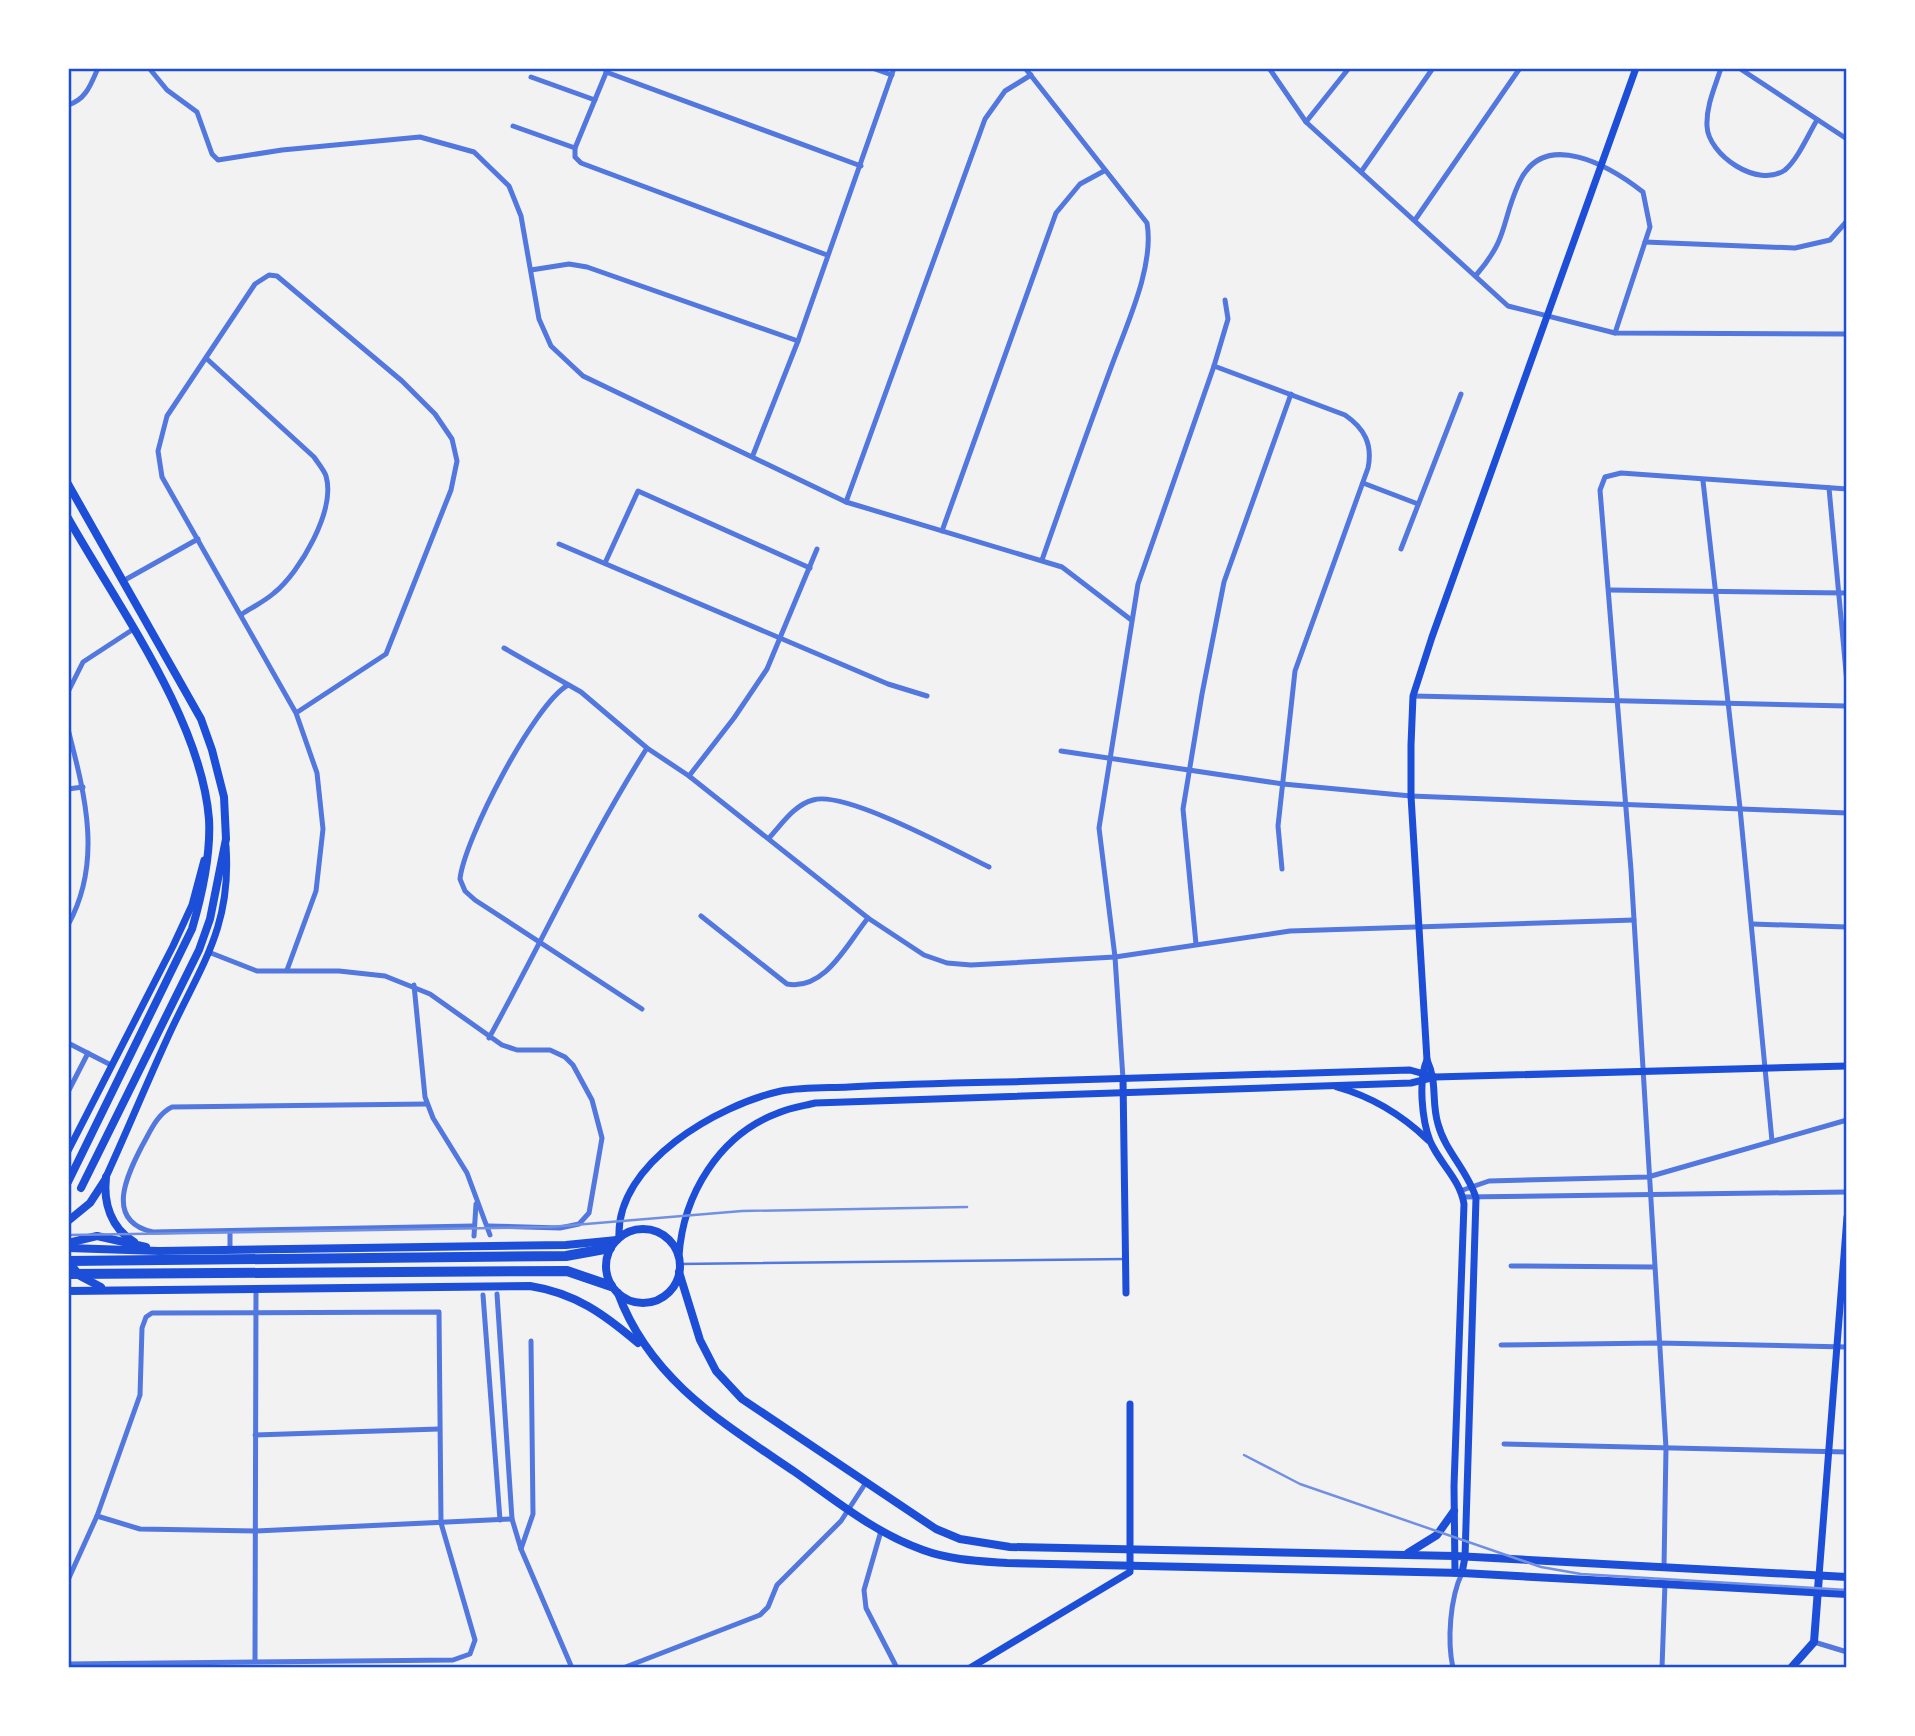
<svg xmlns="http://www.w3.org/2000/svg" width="1915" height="1736" font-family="'Sofia Sans Condensed',sans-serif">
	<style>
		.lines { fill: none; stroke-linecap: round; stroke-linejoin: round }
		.service { stroke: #5277de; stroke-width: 2.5 }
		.minor { stroke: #5277de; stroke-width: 5 }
		.secondary { stroke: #1d4ed8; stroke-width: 7 }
		.primary { stroke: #1d4ed8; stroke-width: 8 }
		.motorway { stroke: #1d4ed8; stroke-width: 10 }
		.rail { stroke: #7290e2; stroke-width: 2.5 }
		.neatline { fill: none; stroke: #1d4ed8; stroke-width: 2.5 }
	</style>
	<rect width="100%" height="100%" fill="#f2f2f2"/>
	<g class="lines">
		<!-- service -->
		<path class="service" d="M 680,1264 L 1125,1259"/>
		<!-- minor -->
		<g class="minor">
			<path d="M 149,68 L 167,90 L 197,112 L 212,154 L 218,160 L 282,150 L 420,137 L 474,152 L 509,186 L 521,216 L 539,319 L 551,346 L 583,376 L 846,502 L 1062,567 L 1130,619"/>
			<path d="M 608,68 L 575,148 L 575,157 L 581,163 L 827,255"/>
			<path d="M 872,68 L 892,75"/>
			<path d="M 1025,68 L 1147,223 C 1155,268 1124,330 1109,373 C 1086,435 1064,497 1042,560"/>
			<path d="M 1269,68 L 1306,122 L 1508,306 L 1615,333 L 1847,334"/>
			<path d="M 1721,68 C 1715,87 1706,106 1707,126 C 1708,155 1758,189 1785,170 C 1798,159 1808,135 1817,120"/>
			<path d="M 1739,68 L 1847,139"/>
			<path d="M 606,72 L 861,166"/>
			<path d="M 531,77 L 595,100"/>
			<path d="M 68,105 C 86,100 91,84 98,68"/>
			<path d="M 1306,122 L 1349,68"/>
			<path d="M 513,126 L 575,148"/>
			<path d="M 1361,172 L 1433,68"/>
			<path d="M 1415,220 L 1520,68"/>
			<path d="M 1645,242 L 1795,248 L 1830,240 L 1847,221"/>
			<path d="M 531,270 L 569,264 L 587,267 L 798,341"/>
			<path d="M 1477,274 C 1509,237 1501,222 1519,183 C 1544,127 1611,167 1643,192 L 1650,227 L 1615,333"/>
			<path d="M 207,359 L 314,457 C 318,463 324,470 326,476 C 336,510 300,572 274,593 C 265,601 253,607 242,614"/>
			<path d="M 1214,366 L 1345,415 C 1364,428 1373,444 1368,468 L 1295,671 L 1278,826 L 1282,869"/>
			<path d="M 753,455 L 798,341 L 894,68"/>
			<path d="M 1703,481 L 1740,808 L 1772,1141"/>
			<path d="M 1363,483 L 1418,504"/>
			<path d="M 1829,488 L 1847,683"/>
			<path d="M 846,502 L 985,119 L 1005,91 L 1031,75"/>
			<path d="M 942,531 L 1056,213 L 1080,184 L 1104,171"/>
			<path d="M 559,544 L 888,684 L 927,696"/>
			<path d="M 1401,549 L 1461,394"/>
			<path d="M 605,563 L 638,491 L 810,568"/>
			<path d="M 123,581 L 198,539"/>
			<path d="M 1609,590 L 1847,593"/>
			<path d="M 504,648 L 581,692 L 647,748 L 689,776 L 868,918 L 924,955 L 947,963 L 971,965 L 1115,957 L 1290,931 L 1634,920"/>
			<path d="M 568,685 C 534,704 464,840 460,879 L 465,891 L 475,900 L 642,1009"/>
			<path d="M 68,692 L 83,662 L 132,630"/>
			<path d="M 1413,696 L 1847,706"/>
			<path d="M 68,729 C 85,795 103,862 68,925"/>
			<path d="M 1061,751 L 1283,784 L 1411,796 L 1847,813"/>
			<path d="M 689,776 L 734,718 L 767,669 L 817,549"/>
			<path d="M 68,789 L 83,787"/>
			<path d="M 769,838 C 782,824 794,805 813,800 C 845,790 956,851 989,867"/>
			<path d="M 701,916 L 787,984 C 825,991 847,944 868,918"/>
			<path d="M 1752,924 L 1847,927"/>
			<path d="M 1196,944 L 1183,809 L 1202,694 L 1224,582 L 1291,394"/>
			<path d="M 211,953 L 257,971 L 339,971 L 385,976 L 430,994 L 502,1045 L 517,1050 L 550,1050 L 565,1057 L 573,1065 L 592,1100 L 602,1138 L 589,1213 L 579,1224 L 560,1228 L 488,1226"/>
			<path d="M 287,970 L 316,891 L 323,829 L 317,773 L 296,713 L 162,477 L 158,451 L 167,416 L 255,284 L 269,275 L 277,276 L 402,381 L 435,414 L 452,439 L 457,461 L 451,490 L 386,654 L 296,713"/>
			<path d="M 414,985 L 425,1097 L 433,1118 L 467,1173 L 490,1235"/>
			<path d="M 489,1038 C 542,942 588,841 647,748"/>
			<path d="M 68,1043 L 111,1065"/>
			<path d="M 1123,1079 L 1115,957 L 1099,828 L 1138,584 L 1214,366 L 1228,319 L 1225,300"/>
			<path d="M 68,1092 L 88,1053"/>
			<path d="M 427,1104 L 172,1107 C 157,1114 150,1132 142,1146 C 127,1175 104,1221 153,1232 L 474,1226"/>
			<path d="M 1460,1191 L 1489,1181 L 1648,1177 L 1847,1120"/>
			<path d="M 1462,1197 L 1847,1192"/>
			<path d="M 474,1236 L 476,1204"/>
			<path d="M 230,1250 L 230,1231"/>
			<path d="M 1511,1266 L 1654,1267"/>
			<path d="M 497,1294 L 512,1519 L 521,1549 L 572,1668"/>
			<path d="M 483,1295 L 500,1520"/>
			<path d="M 1501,1345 L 1658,1343 L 1847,1347"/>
			<path d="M 255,1435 L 439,1429"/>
			<path d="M 1504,1444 L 1847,1452"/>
			<path d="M 97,1516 L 140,1529 L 256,1531 L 512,1519"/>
			<path d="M 881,1531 L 864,1590 L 866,1608 L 897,1668"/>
			<path d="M 521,1549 L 533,1514 L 531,1341"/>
			<path d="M 1664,1567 L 1666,1448 L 1631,870 L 1600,490 L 1605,477 L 1621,473 L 1847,489"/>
			<path d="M 68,1580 L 97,1516 L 140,1395 L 142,1328 L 146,1317 L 152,1313 L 439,1312 L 441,1523 L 475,1640 L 470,1654 L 453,1660 L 68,1664"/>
			<path d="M 1814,1642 L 1847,1652"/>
			<path d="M 255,1661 L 256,1288"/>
			<path d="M 623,1668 L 760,1615 L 768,1607 L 777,1585 L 841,1521 L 865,1484"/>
			<path d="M 1453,1668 C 1447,1641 1450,1598 1462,1573"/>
			<path d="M 1662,1668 L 1665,1583"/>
		</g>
		<!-- secondary -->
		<g class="secondary">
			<path d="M 1427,1060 C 1418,1080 1422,1120 1430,1141 C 1440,1164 1460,1179 1464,1204 L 1454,1486 L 1455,1573"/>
			<path d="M 1123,1079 L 1126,1293"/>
			<path d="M 1337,1087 C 1373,1097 1401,1114 1428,1140"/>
			<path d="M 68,1151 L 173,946 L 192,905 L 204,860"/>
			<path d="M 106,1177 C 127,1131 146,1085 167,1039 C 199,968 232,929 226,846"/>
			<path d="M 619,1237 C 616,1163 718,1105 781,1091 C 803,1087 827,1088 849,1087 C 900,1084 952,1083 1003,1082 C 1139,1079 1275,1074 1410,1070 L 1435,1077 L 1847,1066"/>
			<path d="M 679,1256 C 683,1195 719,1135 778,1113 C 789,1108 803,1106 815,1103 L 1411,1083 L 1435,1077"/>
			<path d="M 1462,1573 L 1465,1557 L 1476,1198 C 1468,1171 1445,1151 1438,1124 C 1431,1101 1438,1084 1427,1060 L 1411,796 L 1411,745 L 1413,696 L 1432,637 L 1636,68"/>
			<path d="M 1819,1576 L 1847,1217"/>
			<path d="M 970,1668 L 1130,1572 L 1130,1404"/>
		</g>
		<!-- primary -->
		<g class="primary">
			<path d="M 68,484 L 201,719 L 212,750 L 224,797 L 226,839 L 210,919 L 199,950 L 81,1188"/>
			<path d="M 68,518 C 117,605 201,719 209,819 C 211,855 202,895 192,929 L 68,1182"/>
			<path d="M 106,1177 C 103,1203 111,1228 134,1242"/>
			<path d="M 68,1221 L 90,1203 L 105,1180"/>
			<circle cx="643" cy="1266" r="37"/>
			<path d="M 68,1243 L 97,1236 L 146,1247"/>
			<path d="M 68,1248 L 159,1251 L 566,1245 L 617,1240"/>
			<path d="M 68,1261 L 80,1276 L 101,1287"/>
			<path d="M 679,1272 L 700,1340 L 716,1371 L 742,1399 L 936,1529 L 960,1539 L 1010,1547 L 1455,1556 L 1847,1577"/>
			<path d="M 68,1291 L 530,1286 C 575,1293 604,1314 638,1343"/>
			<path d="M 618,1293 C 650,1380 723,1423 795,1472 C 836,1501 875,1533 923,1550 C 950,1560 979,1561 1007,1563 L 1462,1573 L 1847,1594"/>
			<path d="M 1408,1553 L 1437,1535 L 1454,1511"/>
			<path d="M 1791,1668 L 1814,1642 L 1819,1576"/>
		</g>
		<!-- motorway -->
		<g class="motorway">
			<path d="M 68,1261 L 566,1256 L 610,1248"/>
			<path d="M 68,1274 L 567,1271 L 611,1286"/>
		</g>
		<!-- rail -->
		<g class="rail">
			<path d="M 68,1235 L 550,1227 L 742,1211 L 967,1207"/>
			<path d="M 1244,1455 L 1300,1484 L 1541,1567 L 1581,1574 L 1847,1590"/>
		</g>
	</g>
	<!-- border -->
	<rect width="1915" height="1736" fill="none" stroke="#ffffff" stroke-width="140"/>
	<rect x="70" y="70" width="1775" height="1596" class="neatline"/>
</svg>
